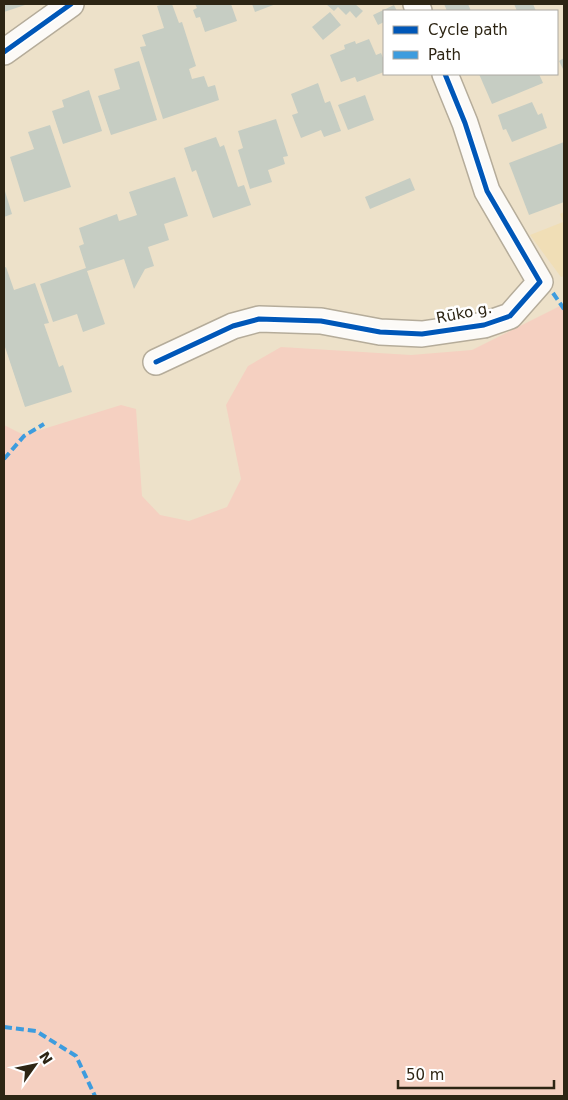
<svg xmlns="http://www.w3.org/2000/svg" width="568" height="1100" font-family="'DejaVu Sans',sans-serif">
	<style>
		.built { fill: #f0deb6 }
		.green { fill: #f5d0c1 }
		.building { fill: #c6cdc3 }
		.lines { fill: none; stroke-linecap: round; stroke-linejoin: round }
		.minor-casing { stroke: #b5ac9a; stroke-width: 28 }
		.minor { stroke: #fcfaf7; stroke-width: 25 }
		.quiet { stroke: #3d9cde; stroke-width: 4; stroke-dasharray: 8 4; stroke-linecap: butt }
		.cycleway-casing { stroke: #fff; stroke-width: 8 }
		.cycleway { stroke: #0057b8; stroke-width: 5 }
		.labels { text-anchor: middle; stroke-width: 5; stroke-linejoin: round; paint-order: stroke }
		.street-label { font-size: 15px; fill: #2d2514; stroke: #fff }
	</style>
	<rect width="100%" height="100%" fill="#ede1c9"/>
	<!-- built -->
	<path class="built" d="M 564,212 L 564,276 L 561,277 L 530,235 L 563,222 L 560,214 Z"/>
	<!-- green -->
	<path class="green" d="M 564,304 L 564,1096 L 4,1096 L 4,425 L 24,435 L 121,405 L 136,409 L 142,496 L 160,515 L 189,521 L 227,507 L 241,479 L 226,405 L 248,366 L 281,347 L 411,355 L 472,350 Z"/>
	<!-- building -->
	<g class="building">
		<path d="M 4,4 L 28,4 L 4,12 Z"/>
		<path d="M 164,4 L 172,4 L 179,23 L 182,22 L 196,66 L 189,69 L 192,79 L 204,76 L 208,87 L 215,85 L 219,100 L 163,119 L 140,47 L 146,46 L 142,35 L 164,28 L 157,6 Z"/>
		<path d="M 195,4 L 231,4 L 237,21 L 205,32 L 200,17 L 196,18 L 193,10 L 197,8 Z"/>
		<path d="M 252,4 L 276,4 L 255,12 Z"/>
		<path d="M 326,4 L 355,4 L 363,11 L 356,18 L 350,11 L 346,15 L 338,7 L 334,11 Z"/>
		<path d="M 444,4 L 468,4 L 471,11 L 447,11 Z"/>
		<path d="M 514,4 L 533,4 L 536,11 L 517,11 Z"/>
		<path d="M 394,5 L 397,11 L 384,11 L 384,22 L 378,25 L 373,15 Z"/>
		<path d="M 330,12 L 341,25 L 323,40 L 312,27 Z"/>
		<path d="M 369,39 L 376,55 L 381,53 L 384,60 L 384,72 L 357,82 L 355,77 L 341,82 L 330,55 L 345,49 L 344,45 L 355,41 L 356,44 Z"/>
		<path d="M 564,58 L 564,71 L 559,61 Z"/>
		<path d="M 139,61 L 157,120 L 111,135 L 98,96 L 120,89 L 114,69 Z"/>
		<path d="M 479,74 L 539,74 L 543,83 L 492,104 Z"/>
		<path d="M 318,83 L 325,103 L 330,101 L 341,131 L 324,137 L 321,130 L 301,138 L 292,115 L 298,113 L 291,94 Z"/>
		<path d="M 89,90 L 102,131 L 63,144 L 52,111 L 64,107 L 62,100 Z"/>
		<path d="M 365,95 L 374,120 L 348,130 L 338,105 Z"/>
		<path d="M 532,102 L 538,115 L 542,113 L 547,128 L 512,142 L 506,129 L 503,130 L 498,115 Z"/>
		<path d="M 276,119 L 288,156 L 283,157 L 285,164 L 268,170 L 272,182 L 250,189 L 238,150 L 243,148 L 238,131 Z"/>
		<path d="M 50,125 L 71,187 L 24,202 L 10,157 L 34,149 L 28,132 Z"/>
		<path d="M 216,137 L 220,147 L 224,145 L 238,187 L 244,185 L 251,205 L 213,218 L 196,170 L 192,172 L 184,148 Z"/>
		<path d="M 564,142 L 564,202 L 529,215 L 509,163 Z"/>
		<path d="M 175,177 L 188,216 L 164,224 L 169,240 L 148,247 L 154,266 L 145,269 L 134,289 L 124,259 L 87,271 L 105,324 L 83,332 L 77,314 L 53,322 L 40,284 L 86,268 L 79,246 L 84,244 L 79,228 L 117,214 L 119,221 L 137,215 L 129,192 Z"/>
		<path d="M 410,178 L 415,190 L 370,209 L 365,197 Z"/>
		<path d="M 4,188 L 12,214 L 4,217 Z"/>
		<path d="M 6,267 L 14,290 L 35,283 L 49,323 L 44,324 L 59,367 L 63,365 L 72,392 L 25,407 L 4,344 L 4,268 Z"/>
	</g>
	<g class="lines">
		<!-- minor casing -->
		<g class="minor-casing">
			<g id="minor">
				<path d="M 416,4 L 419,11"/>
				<path d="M 4,52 L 71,4"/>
				<path d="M 156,362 L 233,326 L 259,319 L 321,321 L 380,332 L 422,334 L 484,325 L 510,316 L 540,282 L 487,191 L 465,123 L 445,74"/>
			</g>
		</g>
		<!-- minor -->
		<use href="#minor" class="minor"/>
		<!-- quiet -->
		<g class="quiet">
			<path d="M 553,293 L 564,309"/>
			<path d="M 4,459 L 24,436 L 44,424"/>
			<path d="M 4,1027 L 36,1031 L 76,1056 L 95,1096"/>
		</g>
		<!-- cycleway casing -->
		<g class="cycleway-casing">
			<g id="cycleway">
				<path d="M 4,52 L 71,4"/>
				<path d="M 156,362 L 233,326 L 259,319 L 321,321 L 380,332 L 422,334 L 484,325 L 510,316 L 540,282 L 487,191 L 465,123 L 445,74"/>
			</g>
		</g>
		<!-- cycleway -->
		<use href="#cycleway" class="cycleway"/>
	</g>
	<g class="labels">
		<!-- street labels -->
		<g class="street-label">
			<text transform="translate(464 313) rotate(-11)" y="5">Rūko g.</text>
		</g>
	</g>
	<!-- border -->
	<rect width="568" height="1100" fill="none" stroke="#2d2514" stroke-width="10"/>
	<!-- legend -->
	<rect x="383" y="10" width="175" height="65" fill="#ffffff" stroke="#aba8a1"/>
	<rect x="393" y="26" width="25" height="8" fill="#0057b8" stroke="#aba8a1"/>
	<text x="428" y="35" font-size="15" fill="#2d2514">Cycle path</text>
	<rect x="393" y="51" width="25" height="8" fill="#3d9cde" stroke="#aba8a1"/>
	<text x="428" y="60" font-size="15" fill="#2d2514">Path</text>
	<!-- north arrow -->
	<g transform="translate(35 1065) rotate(57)" stroke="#ffffff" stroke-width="4" paint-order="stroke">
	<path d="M0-4L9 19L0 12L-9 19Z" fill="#2d2514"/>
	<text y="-8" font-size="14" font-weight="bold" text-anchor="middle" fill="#2d2514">N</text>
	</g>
	<!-- scale -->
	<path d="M398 1080v8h156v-8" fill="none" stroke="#2d2514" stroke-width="2.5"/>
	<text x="406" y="1080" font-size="15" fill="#2d2514" stroke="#ffffff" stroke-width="4" paint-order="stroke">50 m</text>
</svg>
